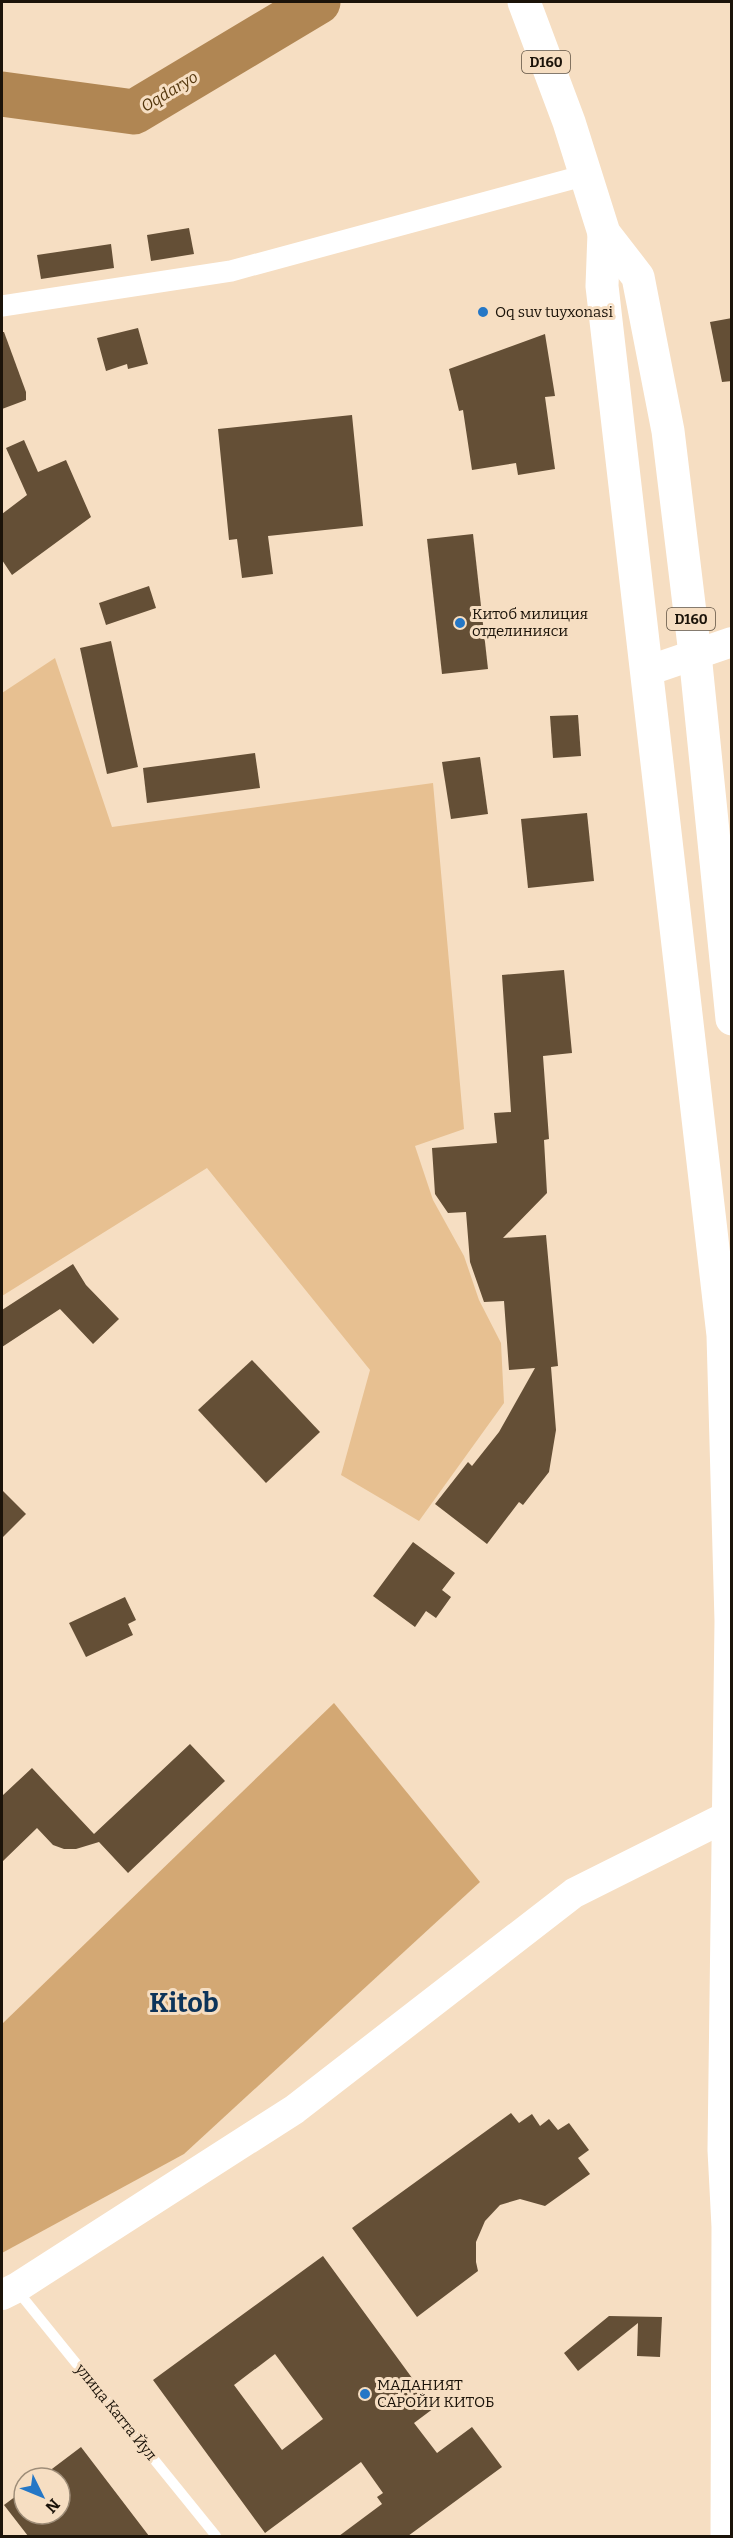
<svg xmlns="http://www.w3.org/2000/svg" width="733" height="2538" font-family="Bitter,serif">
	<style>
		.green { fill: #e7c091 }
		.forest { fill: #d3a874 }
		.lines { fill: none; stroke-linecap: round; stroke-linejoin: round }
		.river { stroke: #b08653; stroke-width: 45 }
		.building { fill: #644f36; fill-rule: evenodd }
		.lane { stroke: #fff; stroke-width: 10 }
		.street { stroke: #fff; stroke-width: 21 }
		.secondary { stroke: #fff; stroke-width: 30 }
		.primary { stroke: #fff; stroke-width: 33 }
		.poi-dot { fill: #2577c6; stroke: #f6dec2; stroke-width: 2 }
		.labels { text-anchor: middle; stroke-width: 6; stroke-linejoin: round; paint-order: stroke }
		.shield { fill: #f6dec2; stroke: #5d5040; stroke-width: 1.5 }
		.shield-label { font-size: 14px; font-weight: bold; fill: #1b1309 }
		.poi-label { font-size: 15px; fill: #1b1309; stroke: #f6dec2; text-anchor: start }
		.street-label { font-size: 15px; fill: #1b1309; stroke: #f6dec2 }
		.water-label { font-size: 16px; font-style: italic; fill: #53360c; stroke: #f6dec2 }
		.town-label { font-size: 27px; font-weight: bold; fill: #0d345a; stroke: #f6dec2 }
	</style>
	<rect width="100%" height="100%" fill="#f6dec2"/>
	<!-- green -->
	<path class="green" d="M 55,658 L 112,827 L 433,783 L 464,1129 L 415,1146 L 433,1200 L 464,1256 L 479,1300 L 501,1343 L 504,1403 L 419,1521 L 341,1475 L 370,1370 L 207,1168 L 2,1296 L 2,693 Z"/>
	<!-- forest -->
	<path class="forest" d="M 334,1703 L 480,1882 L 184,2154 L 2,2253 L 2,2024 Z"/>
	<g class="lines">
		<!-- river -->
		<path class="river" d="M 2,94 L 134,112 L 318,2"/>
	</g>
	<!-- building -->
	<g class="building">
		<path d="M 189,228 L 194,254 L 151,261 L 147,235 Z"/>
		<path d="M 111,244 L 114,268 L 41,279 L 37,255 Z"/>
		<path d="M 732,318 L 732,381 L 722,382 L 710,322 Z"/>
		<path d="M 138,328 L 148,364 L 128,369 L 127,364 L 106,371 L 97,338 Z"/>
		<path d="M 2,332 L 4,332 L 26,392 L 26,400 L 2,409 Z"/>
		<path d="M 545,334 L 555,396 L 545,397 L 555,469 L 518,475 L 516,463 L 472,470 L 463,410 L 459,411 L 449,369 Z"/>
		<path d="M 352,415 L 363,526 L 268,536 L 273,574 L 242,578 L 237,539 L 229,540 L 218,429 Z"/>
		<path d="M 24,440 L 38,472 L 66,460 L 91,517 L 12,575 L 2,560 L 2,514 L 27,495 L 6,448 Z"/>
		<path d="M 473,534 L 488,669 L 442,674 L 427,539 Z"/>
		<path d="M 149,586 L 156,608 L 106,625 L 99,603 Z"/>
		<path d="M 111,641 L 138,767 L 107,774 L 80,648 Z"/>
		<path d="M 578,715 L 581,756 L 553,758 L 550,716 Z"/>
		<path d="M 255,753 L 260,788 L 147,803 L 143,768 Z"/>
		<path d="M 480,757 L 488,814 L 451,819 L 442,762 Z"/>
		<path d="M 587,813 L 594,881 L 528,888 L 521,819 Z"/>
		<path d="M 564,970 L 572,1053 L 543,1056 L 549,1139 L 544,1140 L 547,1193 L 503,1238 L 546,1235 L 558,1366 L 551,1367 L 556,1430 L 549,1472 L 523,1505 L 519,1502 L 487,1544 L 435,1504 L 468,1462 L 472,1466 L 499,1432 L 535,1368 L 509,1370 L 504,1301 L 484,1302 L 470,1262 L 466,1212 L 448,1213 L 435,1194 L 432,1148 L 497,1143 L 494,1113 L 511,1112 L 502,975 Z"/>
		<path d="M 73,1264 L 86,1285 L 119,1319 L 93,1344 L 60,1309 L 2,1347 L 2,1310 Z"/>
		<path d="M 252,1360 L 320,1432 L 266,1483 L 198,1410 Z"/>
		<path d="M 2,1490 L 26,1514 L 2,1538 Z"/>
		<path d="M 413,1542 L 455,1573 L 442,1590 L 451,1597 L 436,1618 L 426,1611 L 415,1627 L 373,1596 Z"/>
		<path d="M 125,1597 L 136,1620 L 128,1624 L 133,1635 L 86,1657 L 69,1623 Z"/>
		<path d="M 190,1744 L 225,1781 L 128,1873 L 99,1842 L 76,1849 L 64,1849 L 53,1845 L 37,1828 L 2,1862 L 2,1796 L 32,1768 L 94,1834 Z"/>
		<path d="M 511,2113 L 519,2123 L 532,2114 L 540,2126 L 549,2119 L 558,2130 L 569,2123 L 589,2150 L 578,2158 L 590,2174 L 545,2206 L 520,2199 L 500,2205 L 485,2221 L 476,2242 L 476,2262 L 478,2271 L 417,2317 L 352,2228 Z"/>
		<path d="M 323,2256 L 434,2408 L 414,2423 L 437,2453 L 472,2427 L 502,2467 L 408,2536 L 339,2536 L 382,2504 L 377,2497 L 383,2493 L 361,2462 L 265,2533 L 153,2380 ZM 275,2354 L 323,2419 L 282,2450 L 234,2385 Z"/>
		<path d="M 609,2316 L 662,2317 L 660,2357 L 637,2356 L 638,2323 L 578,2371 L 564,2353 Z"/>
		<path d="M 81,2447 L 149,2536 L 28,2536 L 4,2505 L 24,2490 L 24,2514 L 60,2514 L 60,2478 L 40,2478 Z"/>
	</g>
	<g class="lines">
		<!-- lane -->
		<path class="lane" d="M 16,2289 L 216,2536"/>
		<!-- street -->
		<path class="street" d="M 2,306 L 231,271 L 586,175"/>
		<!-- secondary -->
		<g class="secondary">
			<path d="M 647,671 L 732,642"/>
			<path d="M 2,2295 L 16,2288 L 295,2109 L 574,1893 L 732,1814"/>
		</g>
		<!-- primary -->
		<g class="primary">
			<path d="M 524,2 L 569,122 L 604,233 L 638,277 L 668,431 L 695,654 L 732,1019"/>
			<path d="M 604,233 L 602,286 L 723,1335 L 731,1621 L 724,2150 L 728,2227 L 727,2536"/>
		</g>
	</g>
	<!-- markers -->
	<g class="poi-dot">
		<circle cx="483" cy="312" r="6"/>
		<circle cx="460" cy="623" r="6"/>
		<circle cx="365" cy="2394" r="6"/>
	</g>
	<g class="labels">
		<!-- shield labels -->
		<g class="shield">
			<rect x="522" y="51" width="48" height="22" rx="4.5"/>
			<rect x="667" y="608" width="48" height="22" rx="4.5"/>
		</g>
		<g class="shield-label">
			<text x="546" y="67">D160</text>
			<text x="691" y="624">D160</text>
		</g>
		<!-- poi labels -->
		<g class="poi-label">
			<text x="495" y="317">Oq suv tuyxonasi</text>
			<text x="472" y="619">Китоб милиция<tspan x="472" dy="17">отделинияси</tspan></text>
			<text x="377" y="2390">МАДАНИЯТ<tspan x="377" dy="17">САРОЙИ КИТОБ</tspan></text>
		</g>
		<!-- street labels -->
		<g class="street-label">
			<text transform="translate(116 2412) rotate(51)" y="5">улица Катта Йул</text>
		</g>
		<!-- water labels -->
		<g class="water-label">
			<text transform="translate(169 91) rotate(-31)" y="6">Oqdaryo</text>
		</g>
		<!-- town labels -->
		<g class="town-label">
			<text x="184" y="2012">Kitob</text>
		</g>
	</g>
	<!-- border -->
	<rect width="733" height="2538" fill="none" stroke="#1b1309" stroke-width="6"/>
	<!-- north arrow -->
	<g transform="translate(42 2496) rotate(133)"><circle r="28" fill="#f6dec2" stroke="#9e8d78" stroke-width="1.5"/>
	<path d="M0-4.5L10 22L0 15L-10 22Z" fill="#2577c6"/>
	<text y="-9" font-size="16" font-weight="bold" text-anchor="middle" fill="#1b1309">N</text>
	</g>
</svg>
